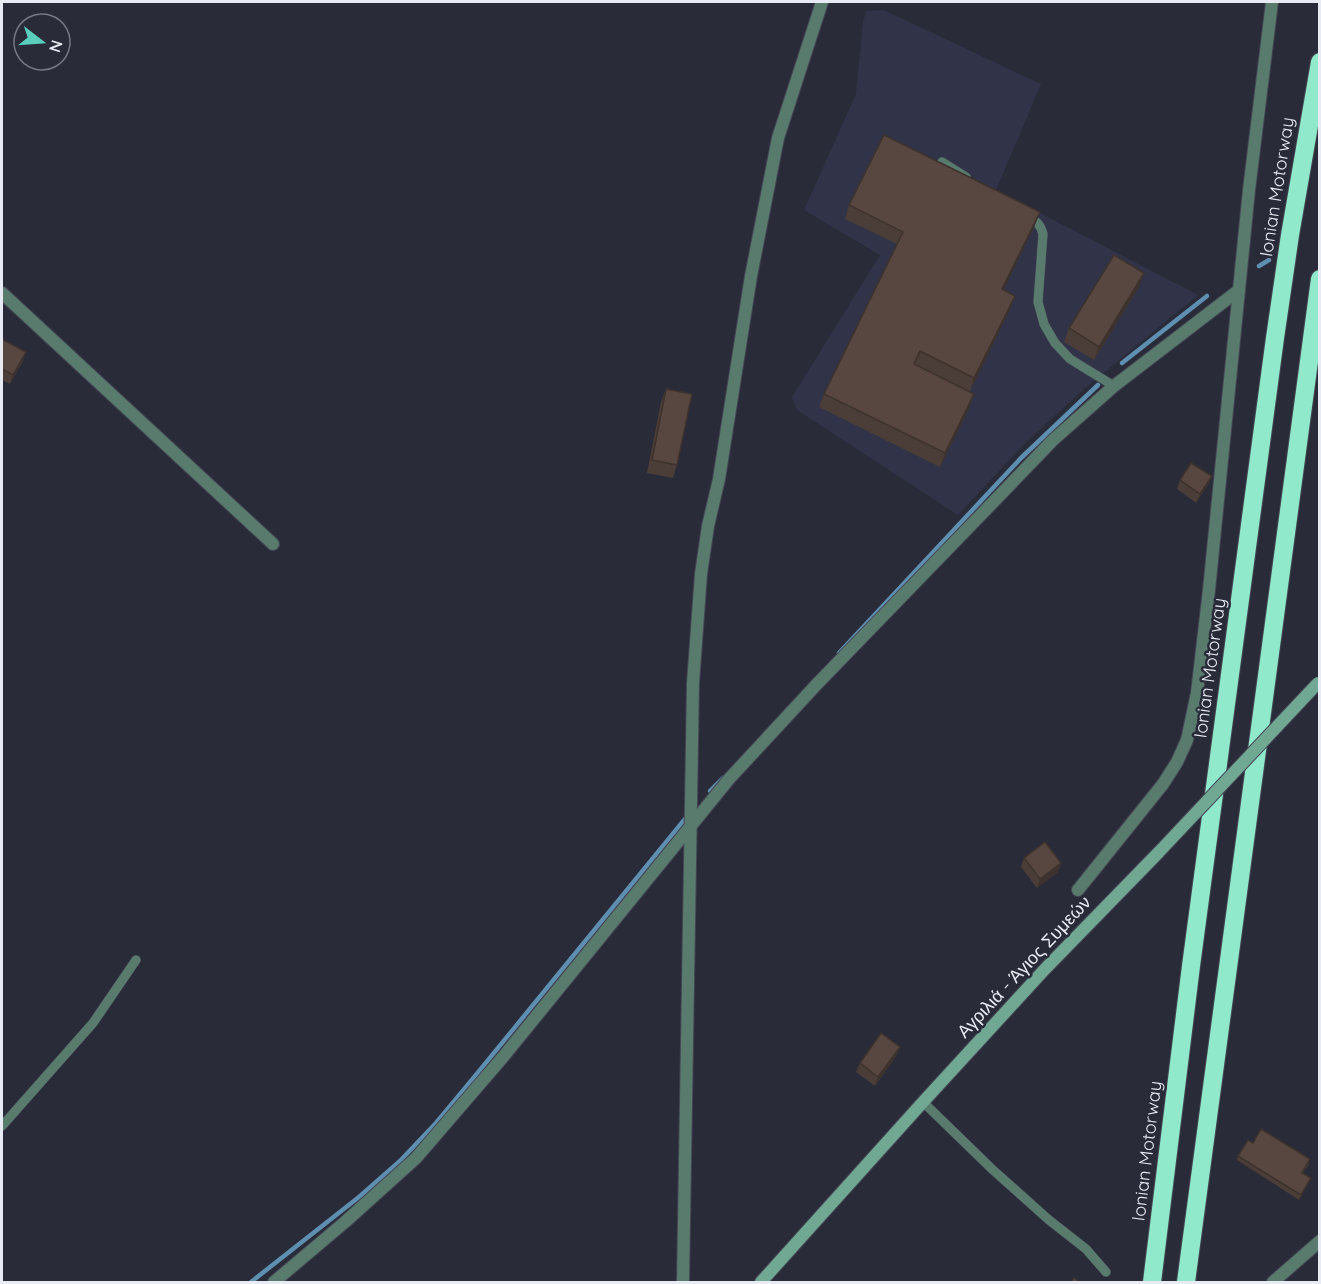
<svg xmlns="http://www.w3.org/2000/svg" width="1321" height="1284" font-family="Quicksand,sans-serif">
	<style>
		.built { fill: #313448 }
		.lines { fill: none; stroke-linecap: round; stroke-linejoin: round }
		.stream { stroke: #5e8fb0; stroke-width: 4.5 }
		.lane-casing { stroke: #444653; stroke-width: 10 }
		.street-casing { stroke: #444653; stroke-width: 14 }
		.secondary-casing { stroke: #444653; stroke-width: 14 }
		.highway-casing { stroke: #444653; stroke-width: 20 }
		.lane { stroke: #597b6e; stroke-width: 9 }
		.street { stroke: #597b6e; stroke-width: 12 }
		.secondary { stroke: #70a893; stroke-width: 12 }
		.highway { stroke: #90e9ca; stroke-width: 18 }
		.secondary-bridge-casing { stroke: #444653; stroke-width: 14; stroke-linecap: butt }
		.secondary-bridge { stroke: #70a893; stroke-width: 12 }
		.wall { fill: #4b3d37 }
		.shaded-wall { fill: #3d322d }
		.building { fill: #574740; stroke: #3d322d; stroke-width: 1.5 }
		.labels { text-anchor: middle; stroke-width: 5; stroke-linejoin: round; paint-order: stroke }
		.street-label { font-size: 18px; fill: #e9ebf4; stroke: #292b39 }
	</style>
	<rect width="100%" height="100%" fill="#292b39"/>
	<!-- built -->
	<path class="built" d="M 884,10 L 1041,84 L 996,190 L 1198,295 L 1084,389 L 1025,443 L 958,515 L 797,410 L 792,397 L 880,255 L 804,210 L 856,94 L 863,22 L 866,11 Z"/>
	<g class="lines">
		<!-- stream -->
		<g class="stream">
			<path d="M 1259,266 L 1269,260"/>
			<path d="M 1122,363 L 1207,296"/>
			<path d="M 839,653 L 1021,458 L 1098,385"/>
			<path d="M 710,791 L 723,778"/>
			<path d="M 251,1282 L 359,1197 L 400,1161 L 436,1123 L 471,1081 L 685,819"/>
		</g>
		<!-- lane casing -->
		<g class="lane-casing">
			<g id="lane">
				<path d="M 942,162 L 966,177"/>
				<path d="M 1029,216 C 1036,221 1041,225 1043,234 L 1038,302 L 1044,324 L 1055,343 L 1070,359 L 1114,386"/>
				<path d="M 923,1102 L 993,1170 L 1049,1220 L 1086,1249 L 1106,1272"/>
				<path d="M 2,1126 L 93,1023 L 136,960"/>
			</g>
		</g>
		<!-- street casing -->
		<g class="street-casing">
			<g id="street">
				<path d="M 2,293 L 273,544"/>
				<path d="M 1078,890 L 1163,784 L 1177,762 L 1187,740 L 1197,693 L 1209,590 L 1249,190 L 1272,2"/>
				<path d="M 274,1282 L 345,1222 L 416,1158 L 503,1057 L 729,779 L 817,684 L 1002,493 L 1053,440 L 1114,386 L 1239,290"/>
				<path d="M 683,1282 L 693,683 L 701,574 L 708,526 L 719,479 L 751,276 L 778,138 L 822,2"/>
				<path d="M 1273,1282 L 1320,1241"/>
			</g>
		</g>
		<!-- secondary casing -->
		<g class="secondary-casing">
			<path id="secondary" d="M 761,1282 L 923,1102 L 1045,969 L 1159,852"/>
		</g>
		<!-- highway casing -->
		<g class="highway-casing">
			<g id="highway">
				<path d="M 1152,1282 L 1191,966 L 1275,338 L 1290,235 L 1320,62"/>
				<path d="M 1186,1282 L 1320,279"/>
			</g>
		</g>
		<!-- lane -->
		<use href="#lane" class="lane"/>
		<!-- street -->
		<use href="#street" class="street"/>
		<!-- secondary -->
		<use href="#secondary" class="secondary"/>
		<!-- highway -->
		<use href="#highway" class="highway"/>
		<!-- secondary-bridge casing -->
		<g class="secondary-bridge-casing">
			<path id="secondary-bridge" d="M 1159,852 L 1318,683"/>
		</g>
		<!-- secondary-bridge -->
		<use href="#secondary-bridge" class="secondary-bridge"/>
	</g>
	<!-- wall -->
	<g class="wall">
		<path d="M 849,205 L 1035,225 L 1003,290 L 1015,296 L 1010,309 L 970,391 L 969,408 L 940,467 L 819,407 L 824,394 L 897,244 L 845,219 Z"/>
		<path d="M 1139,287 L 1094,360 L 1064,342 L 1069,328 Z"/>
		<path d="M 2,339 L 26,352 L 23,361 L 10,384 L 2,380 Z"/>
		<path d="M 666,389 L 677,465 L 673,478 L 647,473 L 661,402 Z"/>
		<path d="M 1212,476 L 1208,485 L 1196,503 L 1177,489 L 1180,480 Z"/>
		<path d="M 1024,858 L 1061,863 L 1058,872 L 1037,888 L 1021,867 Z"/>
		<path d="M 900,1047 L 896,1056 L 875,1086 L 856,1072 L 860,1063 Z"/>
		<path d="M 1253,1143 L 1309,1164 L 1303,1173 L 1311,1178 L 1299,1200 L 1237,1160 L 1238,1156 Z"/>
	</g>
	<!-- shaded-wall -->
	<g class="shaded-wall">
		<path d="M 1040,212 L 1035,225 L 997,303 L 1002,289 Z"/>
		<path d="M 1144,273 L 1139,287 L 1094,360 L 1099,347 Z"/>
		<path d="M 1015,296 L 1010,309 L 970,391 L 974,378 Z"/>
		<path d="M 26,352 L 23,361 L 10,384 L 13,375 Z"/>
		<path d="M 974,394 L 969,408 L 940,467 L 945,453 Z"/>
		<path d="M 1212,476 L 1208,485 L 1196,503 L 1200,494 Z"/>
		<path d="M 1061,863 L 1058,872 L 1037,888 L 1040,879 Z"/>
		<path d="M 900,1047 L 896,1056 L 875,1086 L 878,1077 Z"/>
	</g>
	<!-- building -->
	<g class="building">
		<path d="M 884,135 L 1040,212 L 1002,289 L 1015,296 L 974,378 L 920,351 L 914,364 L 974,394 L 945,453 L 824,394 L 903,232 L 849,205 Z"/>
		<path d="M 1114,255 L 1144,273 L 1099,347 L 1069,328 Z"/>
		<path d="M 2,339 L 26,352 L 13,375 L 2,369 Z"/>
		<path d="M 666,389 L 692,394 L 677,465 L 652,460 Z"/>
		<path d="M 1191,463 L 1212,476 L 1200,494 L 1180,480 Z"/>
		<path d="M 1045,842 L 1061,863 L 1040,879 L 1024,858 Z"/>
		<path d="M 881,1033 L 900,1047 L 878,1077 L 860,1063 Z"/>
		<path d="M 1261,1129 L 1310,1159 L 1302,1173 L 1311,1178 L 1301,1195 L 1238,1156 L 1248,1140 L 1253,1143 Z"/>
		<path d="M 1074,1278 L 1080,1282 L 1071,1282 Z"/>
	</g>
	<g class="labels">
		<!-- street labels -->
		<g class="street-label">
			<text transform="translate(1277 187) rotate(-81)" y="6">Ionian Motorway</text>
			<text transform="translate(1210 668) rotate(-82)" y="6">Ionian Motorway</text>
			<text transform="translate(1024 967) rotate(-47)" y="6">Αγριλιά - Άγιος Συμεών</text>
			<text transform="translate(1147 1151) rotate(-83)" y="6">Ionian Motorway</text>
		</g>
	</g>
	<!-- border -->
	<rect width="1321" height="1284" fill="none" stroke="#e9ebf4" stroke-width="6"/>
	<!-- north arrow -->
	<g transform="translate(42 42) rotate(107)"><circle r="28" fill="#292b39" stroke="#767884" stroke-width="1.5"/>
	<path d="M0-4.5L10 22L0 15L-10 22Z" fill="#5acebd"/>
	<text y="-9" font-size="16" font-weight="bold" text-anchor="middle" fill="#e9ebf4">N</text>
	</g>
</svg>
